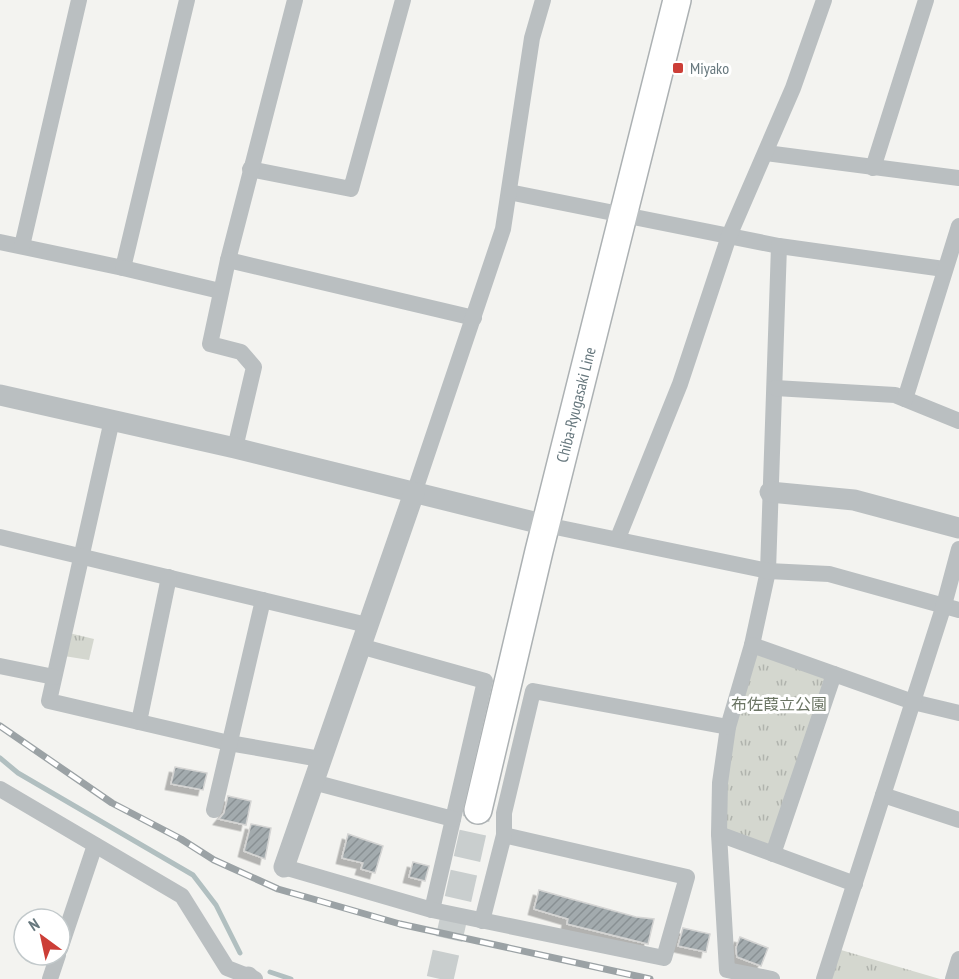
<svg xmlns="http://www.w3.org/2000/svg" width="959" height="979" font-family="'PT Sans Narrow','Noto Sans JP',sans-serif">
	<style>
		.grass { fill: url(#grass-tufts) }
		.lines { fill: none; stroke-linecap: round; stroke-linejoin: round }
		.stream { stroke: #b1bfc0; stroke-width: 5 }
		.building { fill: url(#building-hatch); stroke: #d4d4d3; stroke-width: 1.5; filter: url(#shadow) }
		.primary-tunnel { stroke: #c9cece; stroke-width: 27; stroke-dasharray: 27 14; stroke-linecap: butt }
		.primary-casing { stroke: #acb1b3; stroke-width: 30 }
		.minor { stroke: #babfc1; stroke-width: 16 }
		.tertiary { stroke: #babfc1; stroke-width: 21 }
		.primary { stroke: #fff; stroke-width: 27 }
		.rail-casing { stroke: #9ba2a5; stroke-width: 7 }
		.rail { stroke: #fff; stroke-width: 4.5; stroke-dasharray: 14; stroke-linecap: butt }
		.poi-dot { fill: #cc3e37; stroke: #fff; stroke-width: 2 }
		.labels { text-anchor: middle; stroke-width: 6; stroke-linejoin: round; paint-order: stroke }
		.poi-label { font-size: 16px; fill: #66777d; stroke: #fff; text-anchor: start }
		.street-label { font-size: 16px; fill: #66777d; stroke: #fff }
		.park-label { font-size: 16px; fill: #6b7564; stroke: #fff }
	</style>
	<defs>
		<pattern id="grass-tufts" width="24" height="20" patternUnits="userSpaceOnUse" patternTransform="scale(1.5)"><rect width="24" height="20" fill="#d4d7cf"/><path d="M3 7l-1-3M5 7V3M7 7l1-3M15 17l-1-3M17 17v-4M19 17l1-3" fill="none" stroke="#b0b3ad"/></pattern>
		<pattern id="building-hatch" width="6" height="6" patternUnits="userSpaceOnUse" patternTransform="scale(1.5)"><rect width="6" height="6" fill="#a3abae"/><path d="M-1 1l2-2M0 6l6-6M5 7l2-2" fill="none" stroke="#899093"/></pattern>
		<filter id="shadow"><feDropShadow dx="-5.5" dy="5.5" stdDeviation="0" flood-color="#0004"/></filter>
	</defs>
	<rect width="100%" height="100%" fill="#f3f3f0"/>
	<!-- grass -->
	<g class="grass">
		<path d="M 69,633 L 94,639 L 89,660 L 64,656 Z"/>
		<path d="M 752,645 L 834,674 L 773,854 L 719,834 L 720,783 Z"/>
		<path d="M 841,950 L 940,979 L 829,979 Z"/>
	</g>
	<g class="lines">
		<!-- stream -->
		<g class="stream">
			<path d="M 0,758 L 18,773 L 193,875 L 216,905 L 240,953"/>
			<path d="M 270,972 L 291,979"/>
		</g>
	</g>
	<!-- building -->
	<g class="building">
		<path d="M 175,767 L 207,773 L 203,790 L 171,784 Z"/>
		<path d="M 228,796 L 251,801 L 246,825 L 219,819 L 224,813 Z"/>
		<path d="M 251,824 L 271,828 L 265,859 L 244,851 Z"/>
		<path d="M 348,834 L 383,846 L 375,873 L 361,869 L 363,863 L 342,858 Z"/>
		<path d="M 413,862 L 429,866 L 425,881 L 409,877 Z"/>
		<path d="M 539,890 L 636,917 L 654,919 L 648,944 L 567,924 L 568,919 L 534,909 Z"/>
		<path d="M 683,928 L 710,934 L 706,952 L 678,946 Z"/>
		<path d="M 740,937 L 768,948 L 761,966 L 737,957 L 736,948 Z"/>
	</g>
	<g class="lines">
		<!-- primary-tunnel -->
		<path class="primary-tunnel" d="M 440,979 L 478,810"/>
		<!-- primary casing -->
		<g class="primary-casing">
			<g id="primary">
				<path id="s1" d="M 478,810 L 539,551 L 677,0"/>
			</g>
		</g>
		<!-- minor -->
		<g class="minor">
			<path d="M 766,153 L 959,178"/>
			<path d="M 873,168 L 926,0"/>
			<path d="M 250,169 L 351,189 L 403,0"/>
			<path d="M 509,192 L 779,246 L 768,571 L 752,645 L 728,727 L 720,783 L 719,834 L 727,970 L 772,979"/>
			<path d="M 0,242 L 123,268 L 187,0"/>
			<path d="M 22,246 L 79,0"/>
			<path d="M 779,246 L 944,269"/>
			<path d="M 228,260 L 295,0"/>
			<path d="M 123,268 L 220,291"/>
			<path d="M 775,388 L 895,395 L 959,421"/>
			<path d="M 905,399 L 959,226"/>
			<path d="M 112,420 L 49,701 L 229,743 L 320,759"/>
			<path d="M 235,448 L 254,367 L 241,352 L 210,344 L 228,260 L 474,318"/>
			<path d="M 414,493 L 503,229 L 532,38 L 543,0"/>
			<path d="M 546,525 L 768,571 L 829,574 L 959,610"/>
			<path d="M 0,537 L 367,625"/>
			<path d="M 618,538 L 680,384 L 729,236 L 793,88 L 824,0"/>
			<path d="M 752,645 L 913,702 L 959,713"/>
			<path d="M 360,646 L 485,681 L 432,910"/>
			<path d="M 0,666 L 54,677"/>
			<path d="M 139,722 L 169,577"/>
			<path d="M 313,782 L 453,819"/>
			<path d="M 0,789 L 182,896 L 227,968 L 255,979"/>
			<path d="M 883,795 L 959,820"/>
			<path d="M 214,810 L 263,600"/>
			<path d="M 719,834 L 855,884"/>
			<path d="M 773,854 L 834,674"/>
			<path d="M 284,867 L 432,910 L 664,958 L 687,877 L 504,835"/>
			<path d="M 482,921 L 504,835 L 504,813 L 533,691 L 728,727"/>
			<path d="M 60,949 L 95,845"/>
			<path d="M 50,979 L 58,955"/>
			<path d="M 824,979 L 944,605 L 959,549"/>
			<path d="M 953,979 L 959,959"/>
		</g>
		<!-- tertiary -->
		<g class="tertiary">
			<path d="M 0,395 L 235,448 L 546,525"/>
			<path d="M 770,492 L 854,500 L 959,528"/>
			<path d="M 284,867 L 414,493"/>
			<path d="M 247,979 L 248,977"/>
		</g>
		<!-- primary -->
		<use href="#primary" class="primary"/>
		<!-- rail casing -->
		<g class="rail-casing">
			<path id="rail" d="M 0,726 L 112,803 L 181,839 L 214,860 L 278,889 L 400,924 L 650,979"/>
		</g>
		<!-- rail -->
		<use href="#rail" class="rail"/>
	</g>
	<!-- markers -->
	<rect class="poi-dot" x="672" y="62" width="12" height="12" rx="3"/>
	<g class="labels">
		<!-- poi labels -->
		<g class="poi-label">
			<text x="690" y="74">Miyako</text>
		</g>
		<!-- street labels -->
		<g class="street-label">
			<text dy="6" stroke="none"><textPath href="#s1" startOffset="417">Chiba-Ryugasaki Line</textPath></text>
		</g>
		<!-- park labels -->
		<g class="park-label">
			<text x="779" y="710">布佐葭立公園</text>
		</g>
	</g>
	<!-- north arrow -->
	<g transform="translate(42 937) rotate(327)"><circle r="28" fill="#ffffff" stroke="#c2c9cb" stroke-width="1.5"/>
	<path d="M0-4.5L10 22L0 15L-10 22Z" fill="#cc3e37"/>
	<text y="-9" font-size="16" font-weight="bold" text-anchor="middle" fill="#66777d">N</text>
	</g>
</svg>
